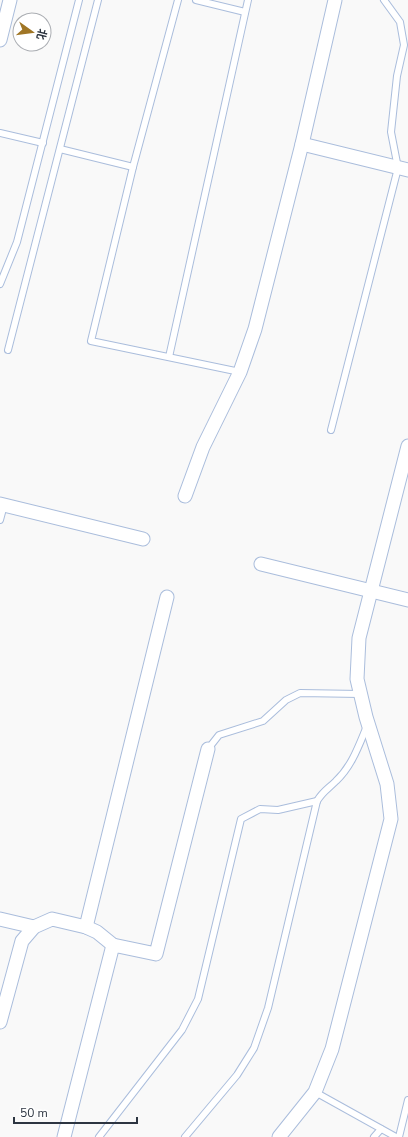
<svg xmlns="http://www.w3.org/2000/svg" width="408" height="1137" font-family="'Nunito Sans','Noto Sans SC',sans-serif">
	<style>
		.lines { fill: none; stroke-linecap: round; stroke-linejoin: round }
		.lane-casing { stroke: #aabddc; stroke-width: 8 }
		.street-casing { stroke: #aabddc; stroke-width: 15 }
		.lane { stroke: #fff; stroke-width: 6 }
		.street { stroke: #fff; stroke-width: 13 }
	</style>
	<rect width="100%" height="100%" fill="#f9f9f9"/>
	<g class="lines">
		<!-- lane casing -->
		<g class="lane-casing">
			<g id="lane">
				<path d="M 178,0 L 133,167 L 91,341 L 240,372"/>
				<path d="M 196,0 L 245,12"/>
				<path d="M 0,133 L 43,143"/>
				<path d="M 60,149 L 133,167"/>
				<path d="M 0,284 L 17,242 L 79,0"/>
				<path d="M 8,350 L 98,0"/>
				<path d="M 169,357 L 248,0"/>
				<path d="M 331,430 L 398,168 L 391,132 L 397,76 L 404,45 L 400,22 L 384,0"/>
				<path d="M 0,520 L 4,505"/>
				<path d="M 208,749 L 219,735 L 263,721 L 286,700 L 300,693 L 360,694"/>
				<path d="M 315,1092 L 396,1137"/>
				<path d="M 99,1137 L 182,1030 L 198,999 L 241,819 L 260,809 L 278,810 L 317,801"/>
				<path d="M 185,1137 L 237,1075 L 254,1048 L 268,1008 L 317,801 C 323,791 328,789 336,781 C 352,766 359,745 367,726"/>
				<path d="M 374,1137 L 381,1129"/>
				<path d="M 399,1137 L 408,1100"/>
			</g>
		</g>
		<!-- street casing -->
		<g class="street-casing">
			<g id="street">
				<path d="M 0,40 L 10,0"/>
				<path d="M 302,144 L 408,170"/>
				<path d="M 185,496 L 203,447 L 240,372 L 255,329 L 302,144 L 335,0"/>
				<path d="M 0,504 L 143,539"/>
				<path d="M 261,564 L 408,600"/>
				<path d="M 0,919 L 34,927"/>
				<path d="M 86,927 L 167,597"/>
				<path d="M 0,1022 L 22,941 L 34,927 L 52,919 L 86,927 L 97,932 L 113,945"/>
				<path d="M 64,1137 L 113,945 L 156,954 L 208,749"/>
				<path d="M 279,1137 L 315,1092 L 332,1049 L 391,819 L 387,784 L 366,717 L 357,679 L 359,638 L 408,446"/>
			</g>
		</g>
		<!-- lane -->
		<use href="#lane" class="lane"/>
		<!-- street -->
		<use href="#street" class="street"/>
	</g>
	<!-- north arrow -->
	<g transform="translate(32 32) rotate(104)"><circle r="19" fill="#ffffff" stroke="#abaeb3"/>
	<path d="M0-3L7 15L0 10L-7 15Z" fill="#a07625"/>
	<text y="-6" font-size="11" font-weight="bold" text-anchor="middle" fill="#2d3541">北</text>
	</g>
	<!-- scale -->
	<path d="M14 1117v6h123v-6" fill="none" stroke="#2d3541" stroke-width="2"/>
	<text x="20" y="1117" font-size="12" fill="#2d3541" stroke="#ffffff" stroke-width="3" paint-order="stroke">50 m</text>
</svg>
